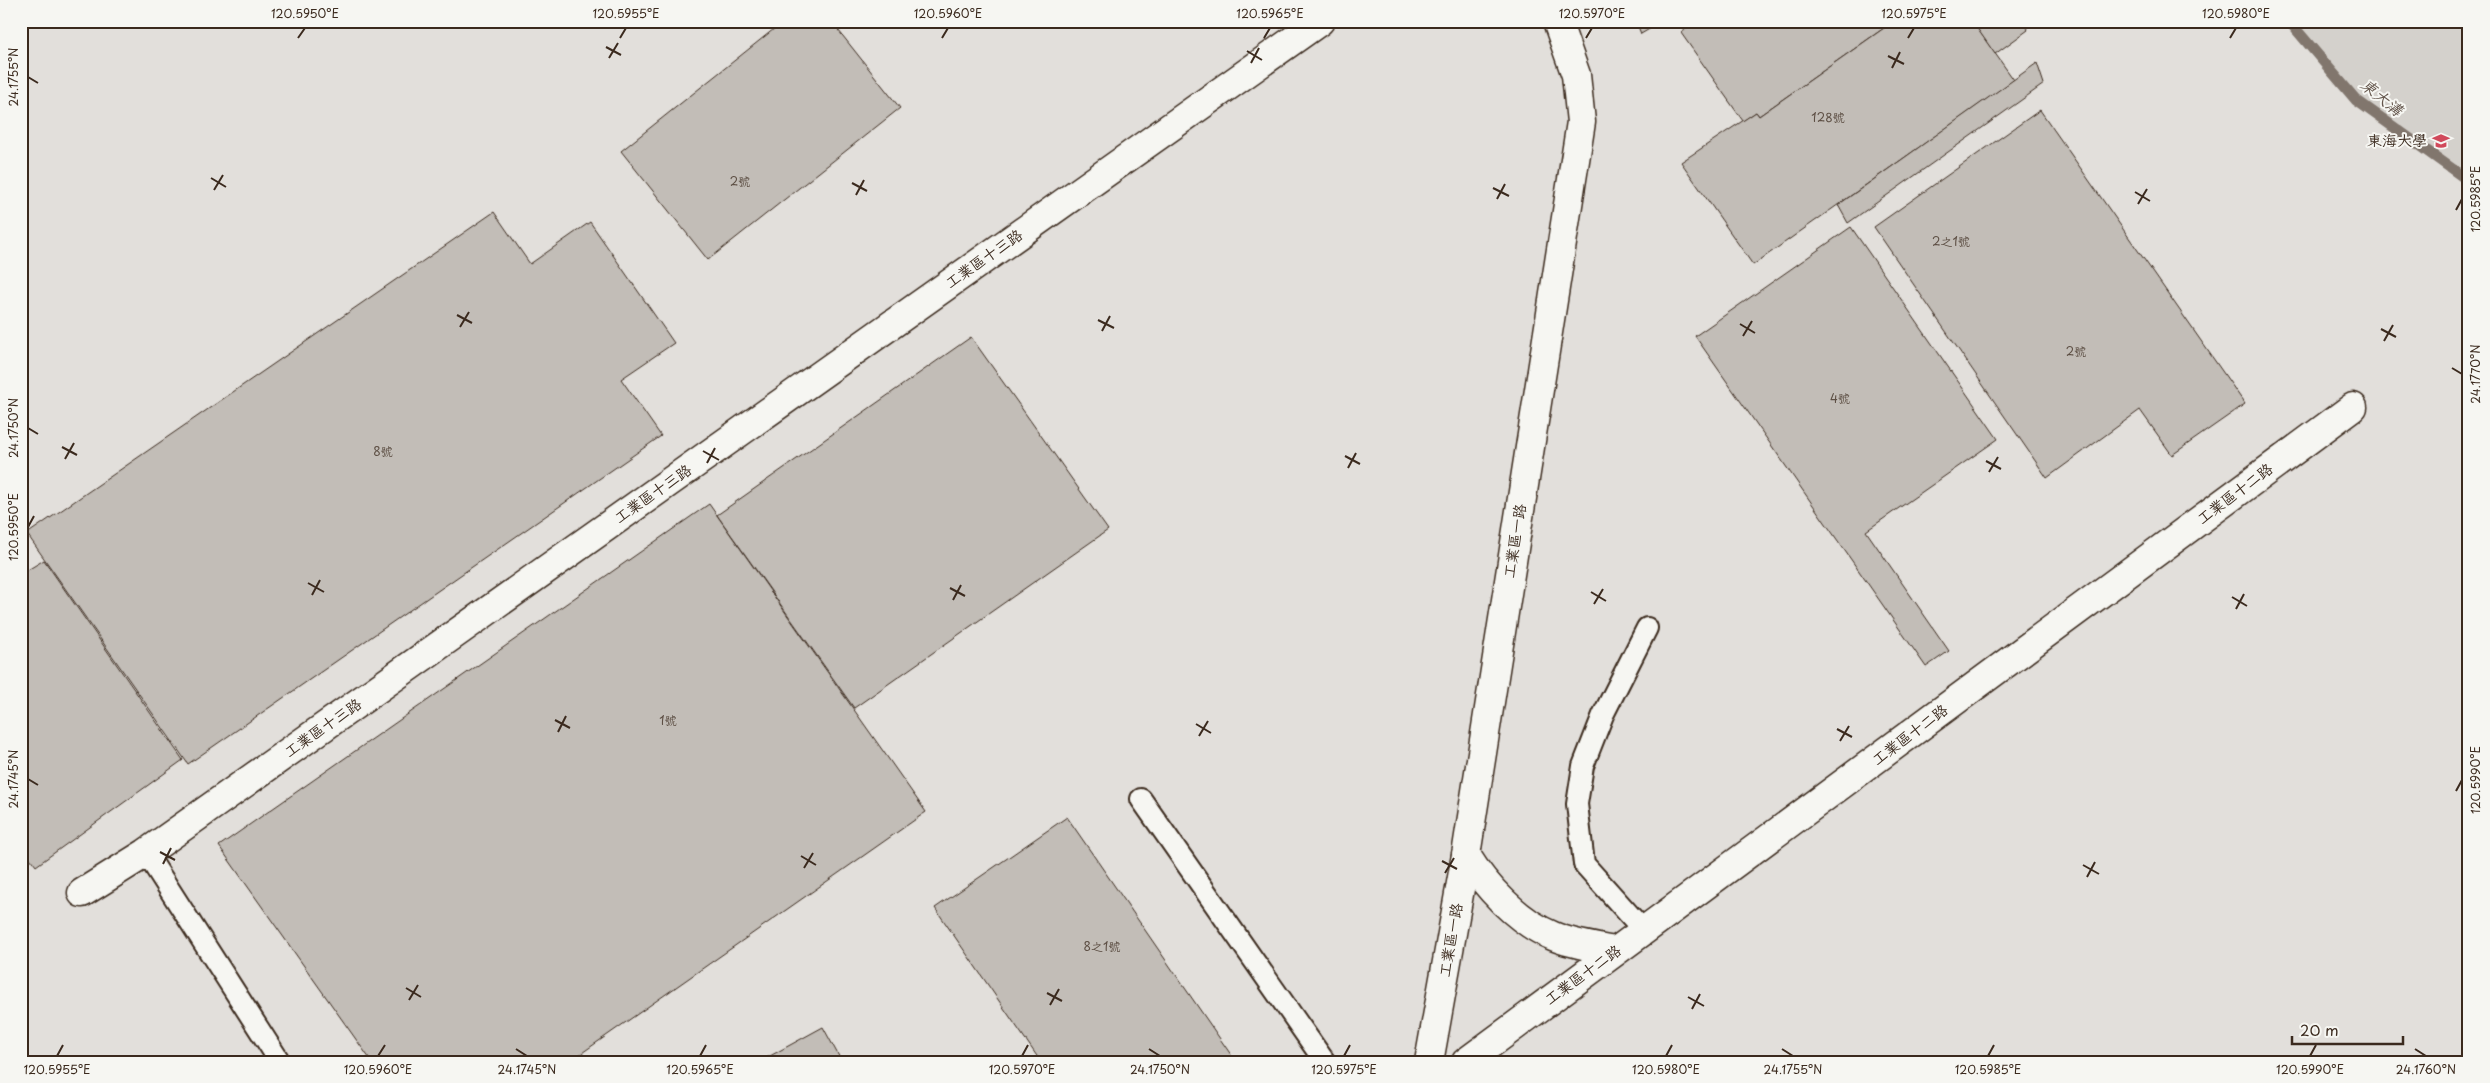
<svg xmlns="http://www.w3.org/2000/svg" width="2490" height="1083" font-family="'Playpen Sans','LXGW WenKai TC',sans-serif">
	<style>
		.built { fill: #e2dfdb }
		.green { fill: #d4d1cc; stroke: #887e75 }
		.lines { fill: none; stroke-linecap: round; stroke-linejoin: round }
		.stream { stroke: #81766d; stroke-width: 11 }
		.building { fill: #c2bdb7; stroke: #3b2a1e }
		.lane-casing { stroke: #3b2a1e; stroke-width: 24 }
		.street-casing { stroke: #3b2a1e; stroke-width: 31 }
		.secondary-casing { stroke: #3b2a1e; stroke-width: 31 }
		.lane { stroke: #f6f6f2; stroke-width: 20 }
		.street { stroke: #f6f6f2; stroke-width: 28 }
		.secondary { stroke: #f6f6f2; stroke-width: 28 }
		.ticks { fill: none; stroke: #3b2a1e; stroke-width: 2 }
		.labels { text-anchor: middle; stroke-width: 4; stroke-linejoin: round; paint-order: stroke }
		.number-label { font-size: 12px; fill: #5d4f44 }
		.poi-label { font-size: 15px; fill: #3b2a1e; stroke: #f6f6f2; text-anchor: end }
		.street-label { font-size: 15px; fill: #3b2a1e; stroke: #f6f6f2 }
		.water-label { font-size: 16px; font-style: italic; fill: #64564c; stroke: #f6f6f2 }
		.neatline { fill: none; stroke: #3b2a1e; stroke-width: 2 }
		.ticks-label { font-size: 12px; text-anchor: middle; fill: #3b2a1e }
	</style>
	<rect width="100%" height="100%" fill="#efeeea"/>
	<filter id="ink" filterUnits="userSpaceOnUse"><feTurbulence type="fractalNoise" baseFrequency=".02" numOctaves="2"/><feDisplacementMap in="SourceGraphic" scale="10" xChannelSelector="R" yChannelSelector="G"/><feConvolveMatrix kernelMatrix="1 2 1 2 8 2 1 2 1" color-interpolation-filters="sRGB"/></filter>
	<g filter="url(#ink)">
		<!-- built -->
		<rect class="built" x="21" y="21" width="2448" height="1041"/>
		<!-- green -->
		<path class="green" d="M 2289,21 L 2456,21 L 2469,35 L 2469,181 L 2356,100 Z"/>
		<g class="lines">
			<!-- stream -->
			<path class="stream" d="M 2289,21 L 2356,100 L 2469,181"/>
		</g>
		<!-- building -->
		<g class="building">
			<path d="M 784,21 L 831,21 L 900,108 L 708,260 L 621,151 Z"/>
			<path d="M 1636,21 L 1663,21 L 1641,34 Z"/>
			<path d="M 1697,21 L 1894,21 L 1759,116 L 1756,112 L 1743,121 L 1681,33 Z"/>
			<path d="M 1894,21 L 1972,21 L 2014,80 L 1753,265 L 1681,162 L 1756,112 L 1759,116 Z"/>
			<path d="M 1972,21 L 2021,21 L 2028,30 L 1995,54 Z"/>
			<path d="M 2456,21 L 2469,21 L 2469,35 Z"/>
			<path d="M 2037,63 L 2044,84 L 1848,223 L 1838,205 Z"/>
			<path d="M 2040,110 L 2245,404 L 2172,455 L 2140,410 L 2047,478 L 1874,227 Z"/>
			<path d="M 494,212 L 530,264 L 590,222 L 674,343 L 621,379 L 661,436 L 188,764 L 27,534 Z"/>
			<path d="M 1851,227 L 1998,439 L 1866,531 L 1949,651 L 1926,667 L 1695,336 Z"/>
			<path d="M 971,337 L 1108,530 L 854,708 L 717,515 Z"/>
			<path d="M 709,504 L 926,812 L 569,1062 L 372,1062 L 219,846 Z"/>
			<path d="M 44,560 L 183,760 L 36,866 L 21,846 L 21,574 Z"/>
			<path d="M 1067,817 L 1236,1062 L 1041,1062 L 935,908 Z"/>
			<path d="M 823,1027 L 842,1062 L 759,1062 Z"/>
		</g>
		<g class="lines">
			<!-- lane casing -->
			<g class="lane-casing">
				<g id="lane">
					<path d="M 1141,799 L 1325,1062"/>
					<path d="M 146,853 L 280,1062"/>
					<path d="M 1644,931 L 1584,864 L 1577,804 L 1583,766 L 1603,715 L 1647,628"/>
				</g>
			</g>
			<!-- street casing -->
			<g class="street-casing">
				<g id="street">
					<path d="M 82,893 L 146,853 L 1320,21"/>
					<path d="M 1466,1062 L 2353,407"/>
				</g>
			</g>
			<!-- secondary casing -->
			<g class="secondary-casing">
				<g id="secondary">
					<path d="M 1466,855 C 1485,886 1518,922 1553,936 C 1572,944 1594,947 1614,951"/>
					<path d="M 1429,1062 L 1466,855 L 1581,122 L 1576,75 L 1557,21"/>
				</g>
			</g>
			<!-- lane -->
			<use href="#lane" class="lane"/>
			<!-- street -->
			<use href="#street" class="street"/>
			<!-- secondary -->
			<use href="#secondary" class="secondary"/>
		</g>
	</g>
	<!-- ticks -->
	<path class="ticks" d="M 298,38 L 305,28M 620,38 L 626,28M 942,38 L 948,28M 1264,38 L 1270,28M 1586,38 L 1592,28M 1908,38 L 1914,28M 2230,38 L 2236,28M 606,47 L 621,55M 1247,51 L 1262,60M 1888,56 L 1904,64M 609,58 L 618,43M 1251,63 L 1259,48M 1892,68 L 1900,52M 28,77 L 38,83M 211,178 L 226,187M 852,183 L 867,191M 1493,188 L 1509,196M 214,190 L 223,175M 2135,192 L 2150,201M 856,195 L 864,180M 1497,199 L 1505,184M 2138,204 L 2147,189M 2456,210 L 2462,199M 457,315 L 472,323M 1098,320 L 1114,328M 1740,324 L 1755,333M 460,327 L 469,312M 2381,329 L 2396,337M 1102,331 L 1110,316M 1743,336 L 1752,321M 2384,341 L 2393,325M 2452,368 L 2462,374M 28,428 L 38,434M 62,447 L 77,455M 703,451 L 719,460M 1345,456 L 1360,464M 65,459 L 74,443M 1986,461 L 2001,469M 707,463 L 715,448M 1348,468 L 1356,453M 1989,472 L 1998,457M 28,527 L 34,516M 308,583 L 324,592M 950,588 L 965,596M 1591,592 L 1606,601M 312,595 L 320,580M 2232,597 L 2247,606M 953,600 L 961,585M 1594,604 L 1603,589M 2236,609 L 2244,594M 555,720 L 570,728M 1196,724 L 1211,733M 1837,729 L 1852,737M 558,732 L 566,716M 1199,736 L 1208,721M 1840,741 L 1849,726M 28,779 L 38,785M 2456,791 L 2462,780M 160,852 L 175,860M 801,856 L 816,865M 1442,861 L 1457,869M 163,864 L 171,848M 2083,865 L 2099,874M 804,868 L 813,853M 1445,873 L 1454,858M 2087,877 L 2095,862M 406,988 L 421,997M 1047,993 L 1062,1001M 1688,997 L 1704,1006M 409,1000 L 418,985M 1050,1005 L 1059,989M 1692,1009 L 1700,994M 516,1049 L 527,1056M 1149,1049 L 1160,1056M 1782,1049 L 1793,1056M 2415,1049 L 2426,1056M 57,1056 L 63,1045M 378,1056 L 385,1045M 700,1056 L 706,1045M 1022,1056 L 1028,1045M 1344,1056 L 1350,1045M 1666,1056 L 1672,1045M 1988,1056 L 1994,1045M 2310,1056 L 2316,1045"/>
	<!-- icons -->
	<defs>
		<g id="university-bare" transform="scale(1.35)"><path d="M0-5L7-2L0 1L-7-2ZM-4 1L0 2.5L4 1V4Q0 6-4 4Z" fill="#d1495b" stroke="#f6f6f2" stroke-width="2.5" paint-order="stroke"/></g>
	</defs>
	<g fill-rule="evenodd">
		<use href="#university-bare" x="2441" y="141"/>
	</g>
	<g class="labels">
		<!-- number labels -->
		<g class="number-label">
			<text x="1828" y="122">128號</text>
			<text x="740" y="186">2號</text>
			<text x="1951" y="246">2之1號</text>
			<text x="2076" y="356">2號</text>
			<text x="1840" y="403">4號</text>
			<text x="383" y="456">8號</text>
			<text x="668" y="725">1號</text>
			<text x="1102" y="951">8之1號</text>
		</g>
		<!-- poi labels -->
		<g class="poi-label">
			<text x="2427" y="146">東海大學</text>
		</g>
		<!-- street labels -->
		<g class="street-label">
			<text transform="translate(984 259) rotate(-35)" y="5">工業區十三路</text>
			<text transform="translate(653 494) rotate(-35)" y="5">工業區十三路</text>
			<text transform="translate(2235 494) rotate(-37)" y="5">工業區十二路</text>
			<text transform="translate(1515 541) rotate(-81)" y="5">工業區一路</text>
			<text transform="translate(323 728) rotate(-35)" y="5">工業區十三路</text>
			<text transform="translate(1910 735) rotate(-37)" y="5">工業區十二路</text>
			<text transform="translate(1451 940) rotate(-80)" y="5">工業區一路</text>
			<text transform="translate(1583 975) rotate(-36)" y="5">工業區十二路</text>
		</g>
		<!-- water labels -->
		<g class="water-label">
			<text transform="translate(2382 97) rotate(39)" y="6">東大溝</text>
		</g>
	</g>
	<!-- margin -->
	<rect width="2490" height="1083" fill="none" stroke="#f6f6f2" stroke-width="55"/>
	<!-- scale -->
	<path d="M2292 1036v8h111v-8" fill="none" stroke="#3b2a1e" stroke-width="2.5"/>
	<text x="2300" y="1036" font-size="15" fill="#3b2a1e" stroke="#f6f6f2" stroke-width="4" paint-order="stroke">20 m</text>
	<rect x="28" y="28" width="2434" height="1028" class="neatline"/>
	<g class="ticks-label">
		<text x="305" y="18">120.5950°E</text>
		<text x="626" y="18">120.5955°E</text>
		<text x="948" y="18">120.5960°E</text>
		<text x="1270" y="18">120.5965°E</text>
		<text x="1592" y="18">120.5970°E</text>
		<text x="1914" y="18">120.5975°E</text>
		<text x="2236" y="18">120.5980°E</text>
		<text transform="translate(14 77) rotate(-90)" y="4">24.1755°N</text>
		<text transform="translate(2476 199) rotate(-90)" y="4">120.5985°E</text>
		<text transform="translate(2476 374) rotate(-90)" y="4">24.1770°N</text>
		<text transform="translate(14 428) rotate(-90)" y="4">24.1750°N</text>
		<text transform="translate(14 527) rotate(-90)" y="4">120.5950°E</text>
		<text transform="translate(14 779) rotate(-90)" y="4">24.1745°N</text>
		<text transform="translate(2476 780) rotate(-90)" y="4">120.5990°E</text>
		<text x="57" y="1074">120.5955°E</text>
		<text x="378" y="1074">120.5960°E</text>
		<text x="527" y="1074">24.1745°N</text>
		<text x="700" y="1074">120.5965°E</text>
		<text x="1022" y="1074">120.5970°E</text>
		<text x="1160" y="1074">24.1750°N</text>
		<text x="1344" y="1074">120.5975°E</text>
		<text x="1666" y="1074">120.5980°E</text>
		<text x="1793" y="1074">24.1755°N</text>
		<text x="1988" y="1074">120.5985°E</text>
		<text x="2310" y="1074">120.5990°E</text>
		<text x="2426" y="1074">24.1760°N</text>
	</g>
</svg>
